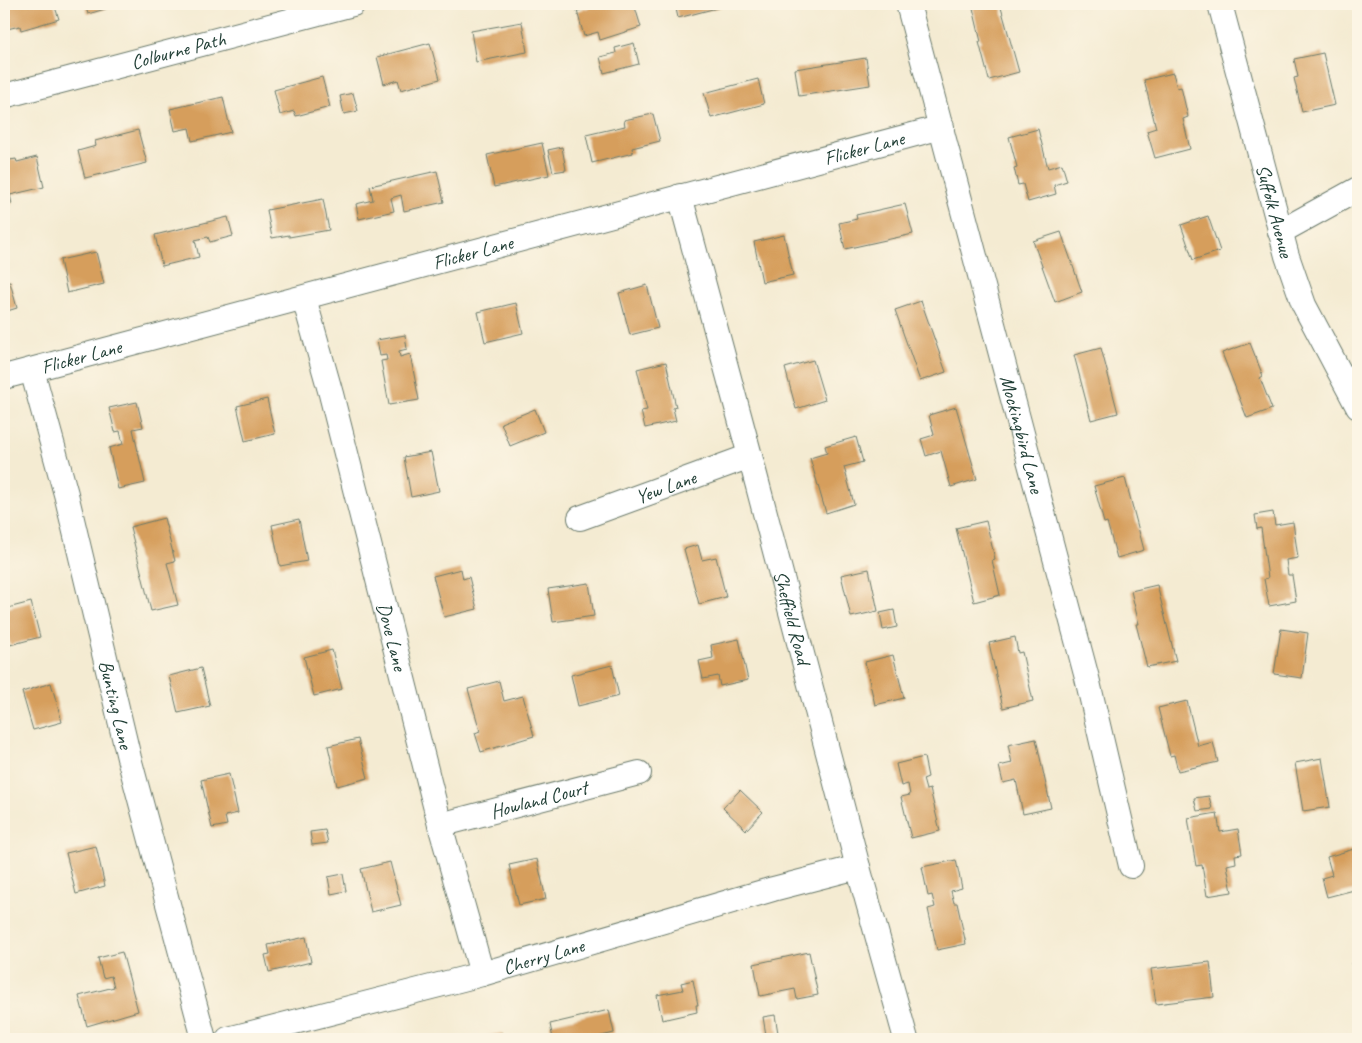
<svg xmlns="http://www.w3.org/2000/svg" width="1362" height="1043" font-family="Caveat,sans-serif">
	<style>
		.building { fill: #d69e5b }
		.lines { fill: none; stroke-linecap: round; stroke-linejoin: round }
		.street-casing { stroke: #6a7a6b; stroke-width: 26 }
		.street { stroke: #fff; stroke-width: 24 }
		.labels { text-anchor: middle; stroke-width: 4; stroke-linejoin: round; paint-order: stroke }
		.street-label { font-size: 20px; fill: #1f3d34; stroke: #fcf5e5 }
	</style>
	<rect width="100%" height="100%" fill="#fcf5e5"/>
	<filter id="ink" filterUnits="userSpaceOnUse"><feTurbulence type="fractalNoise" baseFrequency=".02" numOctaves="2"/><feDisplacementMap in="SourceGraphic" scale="10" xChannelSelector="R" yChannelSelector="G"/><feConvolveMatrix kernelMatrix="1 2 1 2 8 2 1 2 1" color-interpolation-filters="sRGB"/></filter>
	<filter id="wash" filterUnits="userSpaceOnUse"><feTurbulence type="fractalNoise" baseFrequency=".0096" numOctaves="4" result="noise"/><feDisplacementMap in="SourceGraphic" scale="20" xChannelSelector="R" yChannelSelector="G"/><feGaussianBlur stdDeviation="1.12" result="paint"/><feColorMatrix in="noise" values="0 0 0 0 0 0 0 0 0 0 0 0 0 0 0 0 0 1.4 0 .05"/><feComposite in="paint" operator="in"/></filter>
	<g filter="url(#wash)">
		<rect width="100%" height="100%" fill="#f4ebd2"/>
		<g id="blocks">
			<!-- building -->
			<g class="building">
				<path d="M 7,4 L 54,4 L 59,19 L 21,30 L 20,26 L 7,29 L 8,34 L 4,35 L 4,5 Z"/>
				<path d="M 85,4 L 122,4 L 88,14 Z"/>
				<path d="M 590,4 L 634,4 L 641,27 L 600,40 L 598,32 L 584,36 L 577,11 L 591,7 Z"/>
				<path d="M 675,4 L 732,4 L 678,18 Z"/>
				<path d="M 988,4 L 1000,4 L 1019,72 L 989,80 L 979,42 L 981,42 L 973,8 Z"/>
				<path d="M 522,22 L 527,52 L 476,62 L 471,31 Z"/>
				<path d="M 430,43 L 440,79 L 401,90 L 398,80 L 384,84 L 377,57 Z"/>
				<path d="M 634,43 L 639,64 L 604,73 L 600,57 L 616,53 L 615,48 Z"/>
				<path d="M 1323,53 L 1335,105 L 1302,112 L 1294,78 L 1298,77 L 1294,59 Z"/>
				<path d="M 866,58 L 870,85 L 799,96 L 795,69 Z"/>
				<path d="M 1173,73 L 1177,88 L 1181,87 L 1188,117 L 1183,119 L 1190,149 L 1155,158 L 1147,131 L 1156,128 L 1144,80 Z"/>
				<path d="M 322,77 L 330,107 L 296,116 L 294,111 L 280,115 L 274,90 Z"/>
				<path d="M 758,79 L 764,104 L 711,118 L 704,93 Z"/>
				<path d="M 353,93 L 358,111 L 344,114 L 340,96 Z"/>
				<path d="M 223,97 L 231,132 L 192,141 L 189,128 L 175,131 L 170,109 Z"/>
				<path d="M 653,114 L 660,141 L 632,148 L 633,153 L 592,163 L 586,135 L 625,126 L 624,120 Z"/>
				<path d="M 1038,129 L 1048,168 L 1062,164 L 1067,181 L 1054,185 L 1056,194 L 1028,202 L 1023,184 L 1018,185 L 1014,168 L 1017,167 L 1009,137 Z"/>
				<path d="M 138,130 L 147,163 L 85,178 L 78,151 L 96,146 L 95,141 Z"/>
				<path d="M 542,143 L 549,175 L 494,187 L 487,155 Z"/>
				<path d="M 562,147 L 566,170 L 553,172 L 548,150 Z"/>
				<path d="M 37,157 L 44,187 L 10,195 L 12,204 L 4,206 L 4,161 L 16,159 L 17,162 Z"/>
				<path d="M 437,171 L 444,202 L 404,211 L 401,195 L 391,198 L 394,211 L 359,219 L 356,204 L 373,200 L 370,186 Z"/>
				<path d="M 323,199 L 329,230 L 289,237 L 289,235 L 272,238 L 267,210 Z"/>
				<path d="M 905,204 L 913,234 L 845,249 L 839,223 L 857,219 L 856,215 Z"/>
				<path d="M 1208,216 L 1220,251 L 1193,260 L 1181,225 Z"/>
				<path d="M 228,217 L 233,236 L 210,242 L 208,237 L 195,240 L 199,257 L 162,266 L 155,235 Z"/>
				<path d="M 1061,232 L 1082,292 L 1055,302 L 1033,241 Z"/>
				<path d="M 784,235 L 793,275 L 762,282 L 754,242 Z"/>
				<path d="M 96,252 L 104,284 L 67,293 L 60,260 Z"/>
				<path d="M 10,282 L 17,308 L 4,312 L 4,283 Z"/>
				<path d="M 647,285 L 658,328 L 630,335 L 619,293 Z"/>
				<path d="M 921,301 L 946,372 L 920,381 L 895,310 Z"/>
				<path d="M 516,303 L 523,333 L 485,342 L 478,312 Z"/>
				<path d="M 405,335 L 407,349 L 399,351 L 400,357 L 410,354 L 419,400 L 389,405 L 381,361 L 387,360 L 386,355 L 380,356 L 377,340 Z"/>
				<path d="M 1250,343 L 1263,376 L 1260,378 L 1272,409 L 1247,418 L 1222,353 Z"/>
				<path d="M 1101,348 L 1118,413 L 1091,420 L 1074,355 Z"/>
				<path d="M 813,360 L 825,400 L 796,409 L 785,368 Z"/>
				<path d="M 666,362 L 676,407 L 673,408 L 676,421 L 645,428 L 641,411 L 647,410 L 637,369 Z"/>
				<path d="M 267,399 L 275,434 L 245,441 L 237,406 Z"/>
				<path d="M 137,402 L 143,427 L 133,429 L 145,483 L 118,489 L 109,448 L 123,444 L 120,431 L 115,432 L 109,408 Z"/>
				<path d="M 956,407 L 977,479 L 951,487 L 941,451 L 926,456 L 921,439 L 934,435 L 929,415 Z"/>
				<path d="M 535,409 L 544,432 L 510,446 L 501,423 Z"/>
				<path d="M 856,437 L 863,462 L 844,467 L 854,504 L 826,513 L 810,458 L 827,453 L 825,446 Z"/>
				<path d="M 431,452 L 439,491 L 411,497 L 404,457 Z"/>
				<path d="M 1125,478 L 1144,550 L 1117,558 L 1107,522 L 1104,523 L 1094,486 Z"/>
				<path d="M 1273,512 L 1275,525 L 1293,522 L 1298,558 L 1286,560 L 1288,575 L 1292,575 L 1296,601 L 1269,606 L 1264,579 L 1268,578 L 1261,528 L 1257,529 L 1255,515 Z"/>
				<path d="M 164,518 L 175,561 L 167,563 L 178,605 L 151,611 L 130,527 Z"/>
				<path d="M 299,519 L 307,561 L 280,566 L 272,525 Z"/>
				<path d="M 986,521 L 995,559 L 992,560 L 1000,595 L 974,602 L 956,528 Z"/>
				<path d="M 698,545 L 702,560 L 716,557 L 726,597 L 699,604 L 684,549 Z"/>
				<path d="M 461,569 L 463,579 L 469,577 L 477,609 L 444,617 L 433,576 Z"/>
				<path d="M 869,569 L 878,611 L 851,617 L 841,575 Z"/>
				<path d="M 589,583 L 594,616 L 553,622 L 548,589 Z"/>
				<path d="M 1157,585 L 1176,661 L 1147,667 L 1136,624 L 1139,624 L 1131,591 Z"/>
				<path d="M 31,602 L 40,637 L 10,645 L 4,618 L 4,609 Z"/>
				<path d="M 894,610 L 897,627 L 883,630 L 880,613 Z"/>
				<path d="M 1281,629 L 1308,633 L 1302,678 L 1274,674 Z"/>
				<path d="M 1015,637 L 1018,653 L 1022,652 L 1033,701 L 1003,708 L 989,643 Z"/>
				<path d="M 739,639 L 748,680 L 720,686 L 718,676 L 703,679 L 699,661 L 713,658 L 711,645 Z"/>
				<path d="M 332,650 L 342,689 L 314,696 L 304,657 Z"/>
				<path d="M 893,655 L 904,698 L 875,705 L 865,662 Z"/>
				<path d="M 612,665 L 619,696 L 578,706 L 571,675 Z"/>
				<path d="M 201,668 L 210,706 L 178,713 L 169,676 Z"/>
				<path d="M 499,681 L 504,701 L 523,696 L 534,736 L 481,752 L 475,733 L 480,731 L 468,689 Z"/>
				<path d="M 51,683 L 62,722 L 33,730 L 22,692 Z"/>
				<path d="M 1187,701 L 1198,746 L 1213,742 L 1218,762 L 1178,771 L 1174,755 L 1170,756 L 1158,708 Z"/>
				<path d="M 358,739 L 368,778 L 337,786 L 328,746 Z"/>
				<path d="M 1036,739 L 1051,808 L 1023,814 L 1016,780 L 1003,783 L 999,766 L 1012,763 L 1008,745 Z"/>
				<path d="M 924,757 L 928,777 L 923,779 L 926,790 L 930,789 L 940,831 L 911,838 L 901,797 L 910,795 L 908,784 L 901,786 L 896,764 Z"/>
				<path d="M 1322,758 L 1330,807 L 1303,811 L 1295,763 Z"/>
				<path d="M 229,774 L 238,813 L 225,816 L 227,825 L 212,828 L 201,780 Z"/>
				<path d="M 740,790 L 763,812 L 746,830 L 723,808 Z"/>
				<path d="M 1209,796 L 1212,809 L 1197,811 L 1194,798 Z"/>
				<path d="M 1217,813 L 1220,832 L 1238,829 L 1242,854 L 1235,855 L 1236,863 L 1227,865 L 1232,892 L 1207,896 L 1202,865 L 1196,866 L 1188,818 Z"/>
				<path d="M 325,830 L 328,843 L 312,845 L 310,832 Z"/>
				<path d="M 96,846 L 105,886 L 76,894 L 66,853 Z"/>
				<path d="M 1354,849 L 1358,865 L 1358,889 L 1327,897 L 1322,878 L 1332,875 L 1327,857 Z"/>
				<path d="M 537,859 L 546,899 L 519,905 L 509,865 Z"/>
				<path d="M 956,860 L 962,888 L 951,891 L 954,903 L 957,903 L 966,944 L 937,950 L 928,909 L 935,907 L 932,895 L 928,896 L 922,867 Z"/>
				<path d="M 390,862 L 401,905 L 371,912 L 361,869 Z"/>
				<path d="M 343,874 L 346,891 L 331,894 L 328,877 Z"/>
				<path d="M 306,937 L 311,962 L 269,972 L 265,955 L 270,954 L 268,945 Z"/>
				<path d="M 122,952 L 138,1011 L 87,1026 L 79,996 L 114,987 L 111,976 L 103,978 L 98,958 Z"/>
				<path d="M 809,952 L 818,995 L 797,999 L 795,989 L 760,996 L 754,964 Z"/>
				<path d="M 1358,961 L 1358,986 L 1351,963 Z"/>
				<path d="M 1210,962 L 1214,997 L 1156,1004 L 1151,969 Z"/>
				<path d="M 693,980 L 698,1005 L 696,1005 L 697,1012 L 662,1020 L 657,995 L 683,990 L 681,983 Z"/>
				<path d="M 609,1010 L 614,1033 L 589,1039 L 553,1039 L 550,1024 Z"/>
				<path d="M 775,1015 L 778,1033 L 766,1035 L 763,1017 Z"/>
				<path d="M 502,1033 L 504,1039 L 477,1039 L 477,1038 Z"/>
			</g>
		</g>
	</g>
	<g filter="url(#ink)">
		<use href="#blocks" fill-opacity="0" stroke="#6a7a6b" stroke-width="1"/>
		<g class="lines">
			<!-- street casing -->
			<g class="street-casing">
				<g id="street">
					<path id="s1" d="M 908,4 L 1087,678 L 1131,866"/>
					<path id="s2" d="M 1220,4 L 1287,256 L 1304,305 L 1358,407"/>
					<path id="s3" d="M 4,96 L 353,4"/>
					<path id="s4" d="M 680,196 L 750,456 L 858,867 L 906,1039"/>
					<path d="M 1280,232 L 1358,189"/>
					<path id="s5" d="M 304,298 L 331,394 L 440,825 L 482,974"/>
					<path id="s6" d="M 32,370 L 66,494 L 129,758 L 204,1039"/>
					<path id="s7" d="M 4,377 L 942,127"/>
					<path id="s8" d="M 580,518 L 750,456"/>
					<path id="s9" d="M 440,825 L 639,773"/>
					<path id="s10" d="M 228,1039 L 482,974 L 773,889 L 858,867"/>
				</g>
			</g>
			<!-- street -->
			<use href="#street" class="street"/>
		</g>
	</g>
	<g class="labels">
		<!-- street labels -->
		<g class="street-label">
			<text dy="7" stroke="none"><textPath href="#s3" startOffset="180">Colburne Path</textPath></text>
			<text dy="7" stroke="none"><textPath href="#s7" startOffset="890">Flicker Lane</textPath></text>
			<text dy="7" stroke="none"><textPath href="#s2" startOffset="214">Suffolk Avenue</textPath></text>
			<text dy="7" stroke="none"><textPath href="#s7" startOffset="485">Flicker Lane</textPath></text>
			<text dy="7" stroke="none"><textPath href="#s7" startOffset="80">Flicker Lane</textPath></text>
			<text dy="7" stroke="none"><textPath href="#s1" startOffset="445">Mockingbird Lane</textPath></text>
			<text dy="7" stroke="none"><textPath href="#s8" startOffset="91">Yew Lane</textPath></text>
			<text dy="7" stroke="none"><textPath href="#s4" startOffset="436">Sheffield Road</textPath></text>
			<text dy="7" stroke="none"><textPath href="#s5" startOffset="350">Dove Lane</textPath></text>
			<text dy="7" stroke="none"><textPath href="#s6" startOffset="345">Bunting Lane</textPath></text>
			<text dy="7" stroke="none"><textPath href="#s9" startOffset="102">Howland Court</textPath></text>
			<text dy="7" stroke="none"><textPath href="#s10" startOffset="326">Cherry Lane</textPath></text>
		</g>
	</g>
	<!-- margin -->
	<rect width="1362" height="1043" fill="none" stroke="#fcf5e5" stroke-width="20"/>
</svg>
